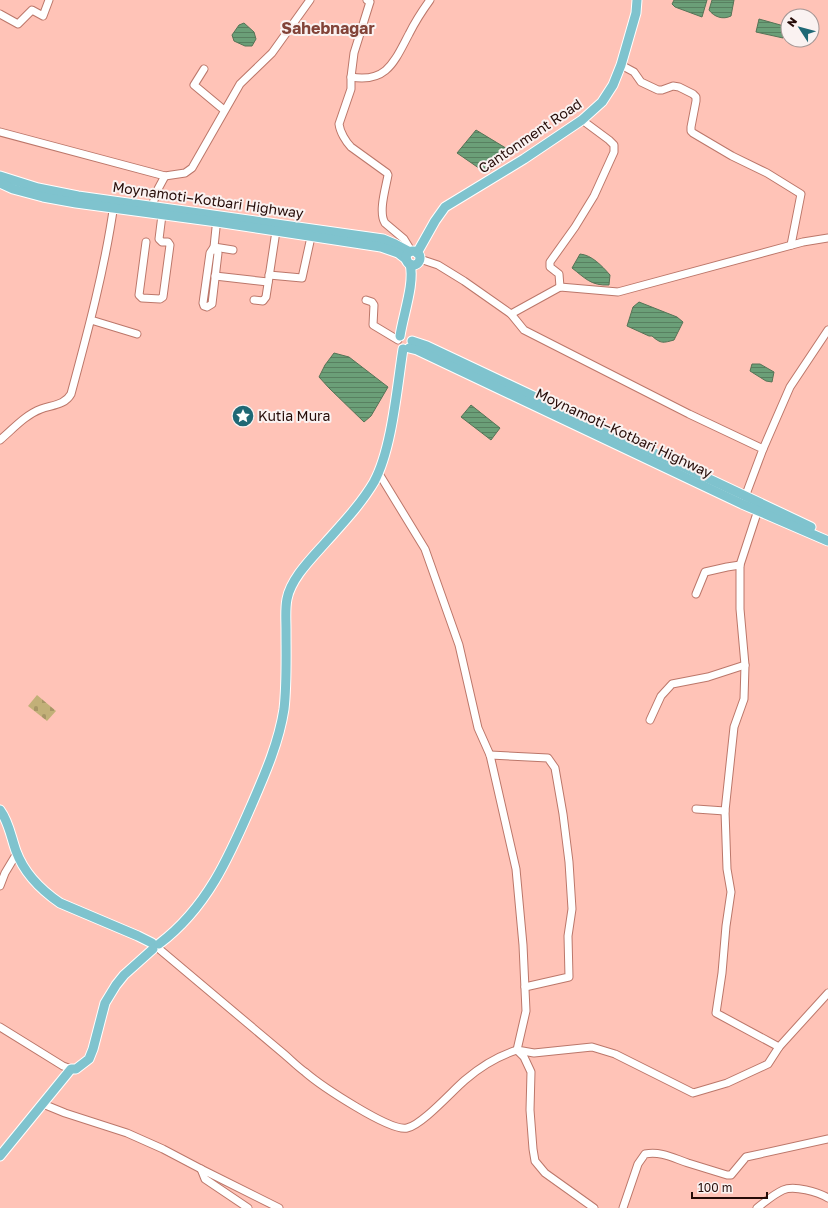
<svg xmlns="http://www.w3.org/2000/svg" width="828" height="1208" font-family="'Golos Text',sans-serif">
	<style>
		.cemetery { fill: url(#cemetery-stones) }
		.water { fill: url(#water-rules); stroke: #567356 }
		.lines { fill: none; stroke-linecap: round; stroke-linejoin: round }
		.minor-casing { stroke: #bc776a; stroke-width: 9 }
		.major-casing { stroke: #fff; stroke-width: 11 }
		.minor { stroke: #fff; stroke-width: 7 }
		.major { stroke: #7fc3ce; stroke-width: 9 }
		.labels { text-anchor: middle; stroke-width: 4; stroke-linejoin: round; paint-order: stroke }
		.street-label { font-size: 14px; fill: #260c08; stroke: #faf2f1 }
		.poi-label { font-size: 14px; fill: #260c08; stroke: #faf2f1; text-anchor: start }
		.quarter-label { font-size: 16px; font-weight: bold; fill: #824338; stroke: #faf2f1 }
	</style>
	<defs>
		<pattern id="cemetery-stones" width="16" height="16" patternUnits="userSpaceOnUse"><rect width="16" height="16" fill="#c2b078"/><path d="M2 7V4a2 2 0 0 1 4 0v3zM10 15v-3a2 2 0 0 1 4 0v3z" fill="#a79666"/></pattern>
		<pattern id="water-rules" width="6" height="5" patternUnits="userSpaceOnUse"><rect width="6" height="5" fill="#6b9f78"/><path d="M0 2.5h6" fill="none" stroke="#588060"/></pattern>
	</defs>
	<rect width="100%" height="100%" fill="#ffc3b7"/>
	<!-- cemetery -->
	<path class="cemetery" d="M 37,695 L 56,711 L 47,721 L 28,706 Z"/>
	<!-- water -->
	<g class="water">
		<path d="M 674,0 L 707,0 L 702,17 L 675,7 L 672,4 Z"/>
		<path d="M 712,0 L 734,0 L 731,16 C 723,20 714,17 709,10 Z"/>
		<path d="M 787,16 L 788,17 L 788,34 L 785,33 L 783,38 L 756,32 L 759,19 L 784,26 Z"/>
		<path d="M 244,23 L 254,32 L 256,39 L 252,46 L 245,46 L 234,41 L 232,35 L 239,25 Z"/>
		<path d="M 476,130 L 514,153 L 486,173 L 457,153 Z"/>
		<path d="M 580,254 C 592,255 602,266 610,275 L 609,285 C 591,286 585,278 572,268 Z"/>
		<path d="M 639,302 L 677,317 L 683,322 L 674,340 C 663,343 661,344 652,336 L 649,336 L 627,326 L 633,307 Z"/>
		<path d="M 334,353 L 349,357 L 388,387 L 371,416 L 364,422 L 329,388 L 319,377 L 325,365 Z"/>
		<path d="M 752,364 L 760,364 L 774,372 L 772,382 L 766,381 L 750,371 Z"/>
		<path d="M 471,405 L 500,428 L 491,440 L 461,417 Z"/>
	</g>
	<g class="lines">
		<!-- minor casing -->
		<g class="minor-casing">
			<g id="minor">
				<path d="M 367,0 L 370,2 L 369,5 L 354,53 L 351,77 L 351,89 L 339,124 C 340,132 346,142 351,147 L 387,173 L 388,175 C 386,187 378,212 385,223 L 404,239 L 412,252"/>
				<path d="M 0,14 L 18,24 L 32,10 L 43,16 L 49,0"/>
				<path d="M 621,65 L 634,72 L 641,82 L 658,90 L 662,90 L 673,86 L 679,87 L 693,94 L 696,97 L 696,101 L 691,127 L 691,131 L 693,133 L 732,156 L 767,173 L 801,194 L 791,245"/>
				<path d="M 204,69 L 194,85 L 224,110"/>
				<path d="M 351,77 C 387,83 394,62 409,34 C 415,22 422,11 430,0"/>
				<path d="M 0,132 L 165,176 L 185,173 L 192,168 L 240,84 L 272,53 L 310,0"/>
				<path d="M 152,206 L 158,189 L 165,176"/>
				<path d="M 146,242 L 139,295 L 142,298 L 160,299 L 163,297 L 170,245 L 168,242 L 162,242 L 159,239 L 162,215"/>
				<path d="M 214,247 L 218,253 L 212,304 L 207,307 L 204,306 L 203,303 L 210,253 L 214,247 L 217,218"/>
				<path d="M 214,247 L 233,250"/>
				<path d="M 420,259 L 438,265 L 464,281 L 511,314 L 560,287 L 618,292 L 803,242 L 828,238"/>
				<path d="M 269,275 L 302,278 L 311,237"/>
				<path d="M 215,276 L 268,282"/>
				<path d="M 560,287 L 559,274 L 550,267 L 550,262 L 575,227 L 594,196 L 614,152 L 614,145 L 609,140 L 582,120"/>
				<path d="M 254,300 L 263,301 L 266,297 L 276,231"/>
				<path d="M 366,300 L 372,302 L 374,305 L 373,325 L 398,340"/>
				<path d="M 511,314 L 524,330 L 689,414 L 763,449 L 745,497"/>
				<path d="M 91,320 L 137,334"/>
				<path d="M 0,440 C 13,429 25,415 41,409 C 52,405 65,405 71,394 C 88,331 105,268 114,204"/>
				<path d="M 763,449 L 790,387 L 828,330"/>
				<path d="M 378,472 L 425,549 L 459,645 L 478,728 L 490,755 L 516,869 L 523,945 L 526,1011 L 517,1050 L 534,1053 L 592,1047 L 615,1054 L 693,1093 L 727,1083 L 768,1064 L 779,1047 L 828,993"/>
				<path d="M 759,507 L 740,565 L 740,609 L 745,665 L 744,699 L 734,727 L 725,811 L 727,869 L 731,892 L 726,926 L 722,973 L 716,1013 L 779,1047"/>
				<path d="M 696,594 L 705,572 L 727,567 L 740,565"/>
				<path d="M 650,720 L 661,696 L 672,684 L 708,677 L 745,665"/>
				<path d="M 490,755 L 548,758 L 555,768 L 563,814 L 569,862 L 572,909 L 568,936 L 569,977 L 525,987"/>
				<path d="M 696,809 L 725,811"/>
				<path d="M 0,886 L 5,873 L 17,853"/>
				<path d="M 158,948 L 284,1054 C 291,1060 298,1067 305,1072 C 320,1085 390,1132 407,1128 C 422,1125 452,1091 465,1080 C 480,1067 498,1056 517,1050 L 524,1057 L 531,1072 L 530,1110 L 533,1149 L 535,1161 L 545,1173 L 594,1208"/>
				<path d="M 0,1027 L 63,1066 L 71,1069"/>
				<path d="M 43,1104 L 65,1113 L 127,1133 L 163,1149 L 201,1169 L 279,1208"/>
				<path d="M 201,1169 L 205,1179 L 248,1208"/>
				<path d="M 623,1208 L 638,1164 L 645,1154 C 661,1151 673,1158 688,1163 C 701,1167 714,1171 727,1175 L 731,1175 L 746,1157 L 828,1139"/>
				<path d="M 757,1208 C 765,1202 774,1194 783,1190 C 794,1185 818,1192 828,1198"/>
			</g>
		</g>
		<!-- major casing -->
		<g class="major-casing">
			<g id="major">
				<path d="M 0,176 L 38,188 L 78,196 L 383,239 L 395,244 L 410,252"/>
				<path d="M 0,183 L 13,189 L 43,197 L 76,203 L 217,222 L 381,247 L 398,253 L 407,260"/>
				<circle cx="413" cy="258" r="7"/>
				<path d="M 417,253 L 435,221 L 445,207 L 524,159 L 582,120 L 602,102 L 613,85 L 621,65 L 636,13 L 637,0"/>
				<path d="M 400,336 C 403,315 415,283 410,264"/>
				<path d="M 412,341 L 427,346 L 811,527"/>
				<path d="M 409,348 L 417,350 L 742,504 L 828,541"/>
				<path d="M 0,810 C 9,822 11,837 16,851 C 24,873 41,890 60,903 L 138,936 L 152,943"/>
				<path d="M 159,944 C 207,908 229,857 252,804 C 265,774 279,742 284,709 C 287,683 286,656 286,629 C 286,620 285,609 287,599 C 291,578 312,558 326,542 C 343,523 361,504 374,482 C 392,449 397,387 403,349"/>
				<path d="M 0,1156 L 71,1069 L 76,1069 L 89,1059 L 93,1049 L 105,1003 L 116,985 L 124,975 L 153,949"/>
			</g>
		</g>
		<!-- minor -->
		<use href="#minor" class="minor"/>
		<!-- major -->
		<use href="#major" class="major"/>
	</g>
	<!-- icons -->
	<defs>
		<g id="sight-disc" transform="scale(1.15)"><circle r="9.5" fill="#1f6875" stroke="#faf2f1"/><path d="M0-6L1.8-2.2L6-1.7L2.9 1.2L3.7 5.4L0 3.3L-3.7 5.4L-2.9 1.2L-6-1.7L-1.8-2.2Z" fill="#fff"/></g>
	</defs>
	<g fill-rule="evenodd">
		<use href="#sight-disc" x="243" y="416"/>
	</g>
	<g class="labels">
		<!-- street labels -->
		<g class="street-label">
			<text transform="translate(530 136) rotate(-34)" y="5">Cantonment Road</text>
			<text transform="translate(208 200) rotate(8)" y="5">Moynamoti–Kotbari Highway</text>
			<text transform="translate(624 433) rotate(25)" y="5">Moynamoti–Kotbari Highway</text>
		</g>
		<!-- poi labels -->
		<g class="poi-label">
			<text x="258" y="421">Kutia Mura</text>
		</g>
		<!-- quarter labels -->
		<g class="quarter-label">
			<text x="328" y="34">Sahebnagar</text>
		</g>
	</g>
	<!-- north arrow -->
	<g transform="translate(800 28) rotate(306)"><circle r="19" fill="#faf2f1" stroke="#a59694"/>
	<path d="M0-3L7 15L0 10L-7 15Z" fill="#1f6875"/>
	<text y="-6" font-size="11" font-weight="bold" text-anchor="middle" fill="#260c08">N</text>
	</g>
	<!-- scale -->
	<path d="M692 1192v6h75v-6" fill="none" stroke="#260c08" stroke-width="2"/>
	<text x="698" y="1192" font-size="12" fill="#260c08" stroke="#faf2f1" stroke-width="3" paint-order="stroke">100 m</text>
</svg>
